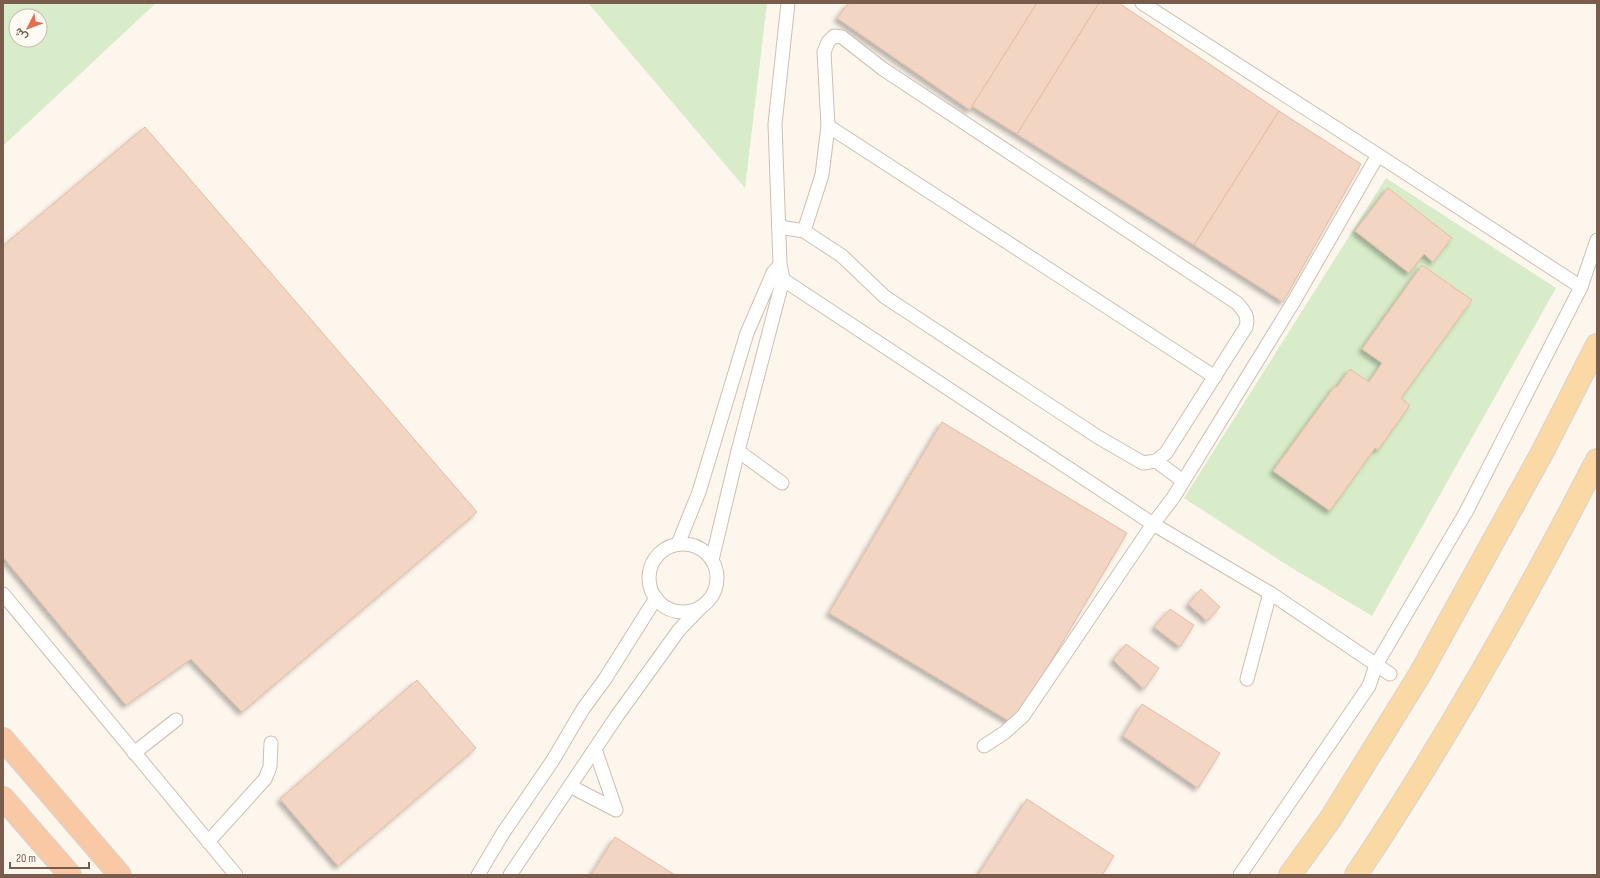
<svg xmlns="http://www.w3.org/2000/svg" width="1600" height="878" font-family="'Sofia Sans Condensed',Vazirmatn,sans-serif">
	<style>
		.green { fill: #d8ecc9; fill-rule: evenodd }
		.building { fill: #f3d5c3; stroke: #e6bba3; filter: url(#shadow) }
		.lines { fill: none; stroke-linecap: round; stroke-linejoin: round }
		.service-casing { stroke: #d1beb0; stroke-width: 15 }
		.primary-casing { stroke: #dad1cd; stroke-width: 24 }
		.trunk-casing { stroke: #dad1cd; stroke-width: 24 }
		.service { stroke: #fff; stroke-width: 13 }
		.primary { stroke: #fbd9a5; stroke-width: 22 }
		.trunk { stroke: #f9c8a4; stroke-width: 22 }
	</style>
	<defs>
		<filter id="shadow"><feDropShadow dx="-3.5" dy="3.5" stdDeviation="2" flood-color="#0004"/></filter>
	</defs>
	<rect width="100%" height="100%" fill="#fdf6ec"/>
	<!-- green -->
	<g class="green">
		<path d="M 3,3 L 156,3 L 3,146 ZM 16,16 L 40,16 L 40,40 L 16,40 Z"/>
		<path d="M 588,3 L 767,3 L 745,188 Z"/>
		<path d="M 1386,178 L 1556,288 L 1372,616 L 1287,565 L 1184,498 Z"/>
	</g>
	<!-- building -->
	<g class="building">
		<path d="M 849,3 L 1037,3 L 970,110 L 837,18 Z"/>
		<path d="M 1037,3 L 1099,3 L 1017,134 L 972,106 Z"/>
		<path d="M 1099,3 L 1119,3 L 1279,111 L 1194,245 L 1017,134 Z"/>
		<path d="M 1279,111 L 1361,164 L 1283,302 L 1194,245 Z"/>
		<path d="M 145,127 L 477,512 L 242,712 L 191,659 L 126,705 L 3,557 L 3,246 Z"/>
		<path d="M 1388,188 L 1452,238 L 1433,262 L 1424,254 L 1409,273 L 1355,231 Z"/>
		<path d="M 1422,265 L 1472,300 L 1401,398 L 1410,405 L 1378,450 L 1375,448 L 1330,511 L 1273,471 L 1335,386 L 1337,387 L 1350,369 L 1369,382 L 1382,363 L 1362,349 Z"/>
		<path d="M 942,422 L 1127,533 L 1014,724 L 829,613 Z"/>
		<path d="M 1201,589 L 1220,607 L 1207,621 L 1188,604 Z"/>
		<path d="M 1170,609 L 1194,625 L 1180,647 L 1154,627 Z"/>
		<path d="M 1126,644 L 1159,668 L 1144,689 L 1113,660 Z"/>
		<path d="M 417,680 L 476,748 L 338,866 L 280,799 Z"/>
		<path d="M 1142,704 L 1220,753 L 1198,788 L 1123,736 Z"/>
		<path d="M 1027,799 L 1114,856 L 1102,875 L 978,875 Z"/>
		<path d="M 615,837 L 675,875 L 591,875 Z"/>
	</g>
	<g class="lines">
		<!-- service casing -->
		<g class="service-casing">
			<g id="service">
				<path d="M 1142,3 L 1378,155 L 1581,287"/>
				<path d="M 828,126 L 1215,377"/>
				<path d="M 779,227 L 804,231 L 842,256 L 885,297 L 1098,437 L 1143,463 L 1156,461 L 1166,453 L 1246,327 C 1249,316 1244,311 1237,303 L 883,69 L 842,37 L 834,36 L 828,42 L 824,52 L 828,126 L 822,175 L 804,231"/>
				<path d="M 773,273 L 1153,524 L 1270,593 L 1390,674"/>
				<path d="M 738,451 L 782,483"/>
				<path d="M 1156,461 L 1183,481"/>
				<path d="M 678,544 L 699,492 L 747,333 L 773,273 L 778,267"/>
				<circle cx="683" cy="578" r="34"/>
				<path d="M 712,560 L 738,451 L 783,279 L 780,264 L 775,124 L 788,3"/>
				<path d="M 3,594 L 236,875"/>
				<path d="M 1247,679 L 1270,593"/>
				<path d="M 984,746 L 1004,733 L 1023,716 L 1153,524 L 1173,498 L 1294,301 L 1378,155"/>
				<path d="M 134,753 L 176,720"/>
				<path d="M 570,786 L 616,810 L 595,749"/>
				<path d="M 208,842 L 265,779 L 270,767 L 271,743"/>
				<path d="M 478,875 L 503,833 L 553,760 L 583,709 L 605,679 L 656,598"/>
				<path d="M 510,875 L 617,716 L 679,630 L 701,607"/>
				<path d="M 1240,875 L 1369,686 L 1376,665 L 1466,512 L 1581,287 L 1597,240"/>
			</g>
		</g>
		<!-- primary casing -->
		<g class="primary-casing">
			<g id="primary">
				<path d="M 1290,875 L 1331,818 L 1420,674 L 1543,451 L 1597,345"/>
				<path d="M 1356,875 C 1445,742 1524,602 1597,460"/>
			</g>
		</g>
		<!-- trunk casing -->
		<g class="trunk-casing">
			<g id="trunk">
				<path d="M 3,739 L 120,875"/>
				<path d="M 3,798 L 70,875"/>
			</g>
		</g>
		<!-- service -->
		<use href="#service" class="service"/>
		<!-- primary -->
		<use href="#primary" class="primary"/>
		<!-- trunk -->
		<use href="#trunk" class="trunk"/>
	</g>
	<!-- border -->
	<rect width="1600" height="878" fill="none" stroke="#7a5c4d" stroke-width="8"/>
	<!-- north arrow -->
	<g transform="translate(28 28) rotate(228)"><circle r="19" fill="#fffaf3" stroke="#cabbb1"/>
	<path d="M0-3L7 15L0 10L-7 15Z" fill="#e76f51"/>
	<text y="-6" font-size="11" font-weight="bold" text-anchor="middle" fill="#7a5c4d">ش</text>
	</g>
	<!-- scale -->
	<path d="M10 862v6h79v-6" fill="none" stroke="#7a5c4d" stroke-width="2"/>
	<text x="16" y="862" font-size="12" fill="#7a5c4d" stroke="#fffaf3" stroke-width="3" paint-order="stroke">20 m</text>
</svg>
